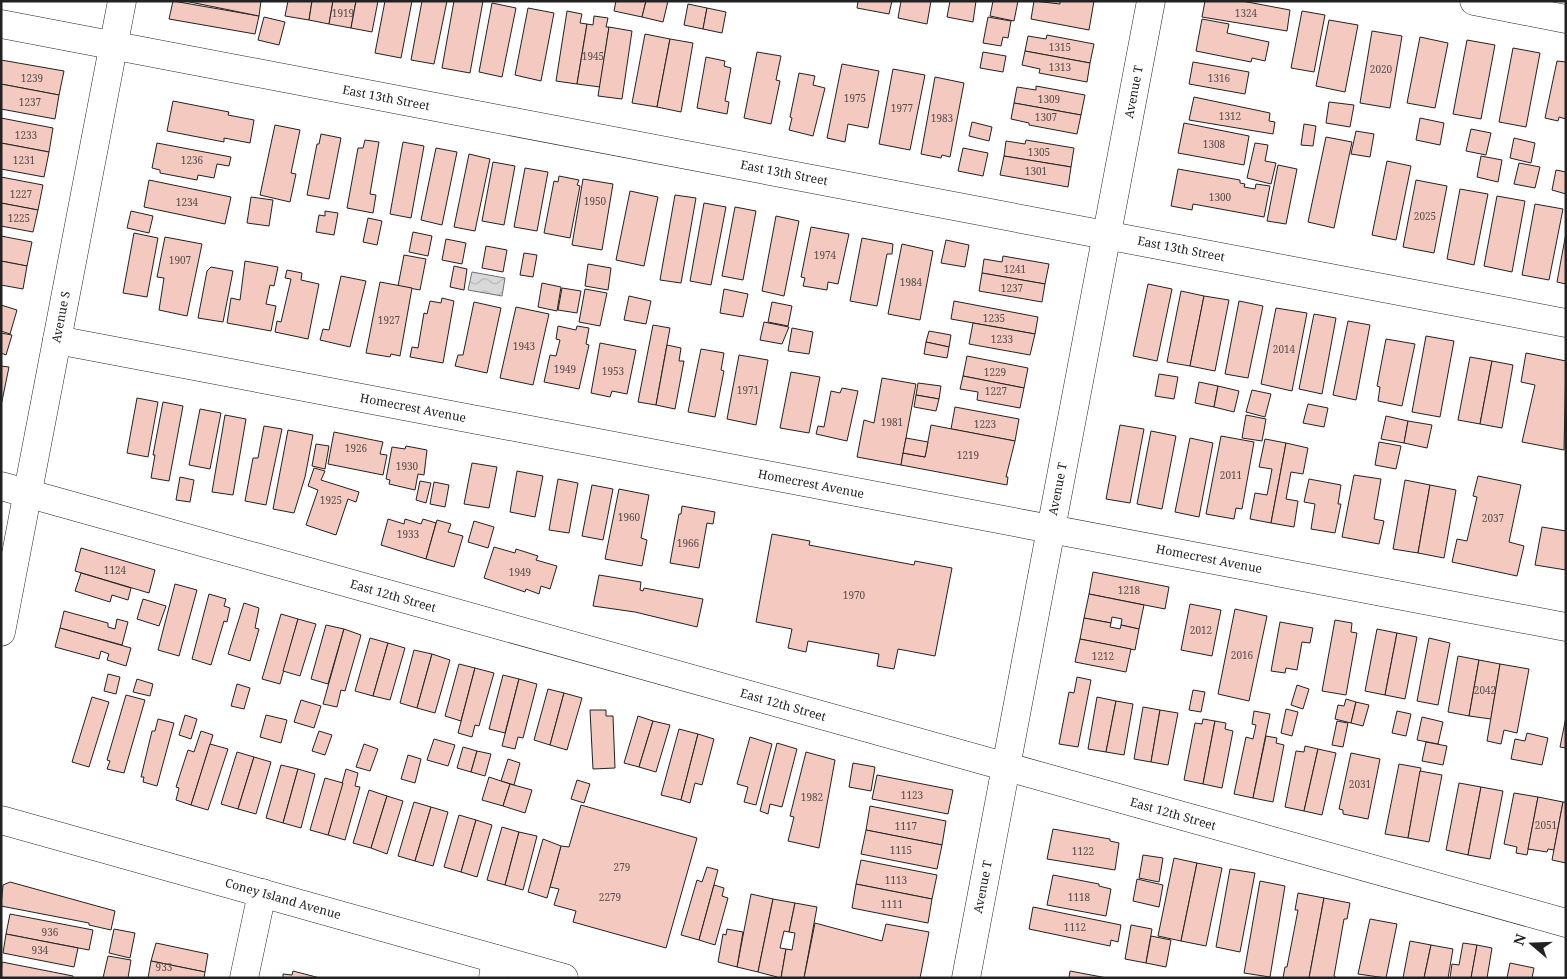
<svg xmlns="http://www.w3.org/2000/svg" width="1567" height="979" font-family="'Noto Serif',serif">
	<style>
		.water { fill: url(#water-waves); stroke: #6f6f6f }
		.building { fill: #f3c9c0; stroke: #222 }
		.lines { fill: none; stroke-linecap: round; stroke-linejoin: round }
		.minor-casing { stroke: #222; stroke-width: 29 }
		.major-casing { stroke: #222; stroke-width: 29 }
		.minor { stroke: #fff; stroke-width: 28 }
		.major { stroke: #fff; stroke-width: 28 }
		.labels { text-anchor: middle; stroke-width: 4; stroke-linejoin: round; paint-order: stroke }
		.number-label { font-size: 10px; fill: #564c4a }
		.street-label { font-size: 12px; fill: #222; stroke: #fff }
	</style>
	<defs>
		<pattern id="water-waves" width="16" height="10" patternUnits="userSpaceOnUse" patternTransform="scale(1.25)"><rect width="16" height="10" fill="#d9d9d9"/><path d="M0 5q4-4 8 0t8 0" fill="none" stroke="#bababa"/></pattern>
	</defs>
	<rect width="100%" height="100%" fill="#fff"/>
	<!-- water -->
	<path class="water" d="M 472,272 L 505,278 L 502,296 L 468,290 Z"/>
	<!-- building -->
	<g class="building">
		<path d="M 173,1 L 259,16 L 255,34 L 169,19 Z"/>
		<path d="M 185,1 L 261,1 L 259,16 Z"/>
		<path d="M 288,1 L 312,1 L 309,20 L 285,16 Z"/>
		<path d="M 312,1 L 333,1 L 329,24 L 309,20 Z"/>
		<path d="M 333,1 L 356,1 L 351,28 L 329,24 Z"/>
		<path d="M 356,1 L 378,1 L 372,32 L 351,28 Z"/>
		<path d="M 385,1 L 412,1 L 401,58 L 375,53 Z"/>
		<path d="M 422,1 L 447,1 L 434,64 L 411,60 Z"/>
		<path d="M 454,1 L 483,1 L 470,73 L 442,68 Z"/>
		<path d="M 616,1 L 646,1 L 642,17 L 614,11 Z"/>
		<path d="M 646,1 L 668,1 L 663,22 L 642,17 Z"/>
		<path d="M 858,1 L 892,1 L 889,14 L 857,8 Z"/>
		<path d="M 901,1 L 931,1 L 927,24 L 898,18 Z"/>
		<path d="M 950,1 L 976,1 L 973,22 L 947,17 Z"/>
		<path d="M 993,1 L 1018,1 L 1014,21 L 990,16 Z"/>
		<path d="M 1034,1 L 1060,4 L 1060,1 L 1094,1 L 1089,30 L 1031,19 Z"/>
		<path d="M 1205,1 L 1242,1 L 1290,10 L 1287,31 L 1202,17 Z"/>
		<path d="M 492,3 L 516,8 L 502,77 L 479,72 Z"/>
		<path d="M 688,4 L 707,8 L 703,29 L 684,25 Z"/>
		<path d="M 528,8 L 554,13 L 541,81 L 515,75 Z"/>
		<path d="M 707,8 L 726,12 L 722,33 L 703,29 Z"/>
		<path d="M 567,11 L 582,14 L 580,23 L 587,24 L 577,84 L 556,81 Z"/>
		<path d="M 1302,11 L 1325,15 L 1314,72 L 1291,68 Z"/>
		<path d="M 594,16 L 608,18 L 606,27 L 609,27 L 600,87 L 577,84 L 587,24 L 593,25 Z"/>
		<path d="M 264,17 L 285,22 L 279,45 L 258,40 Z"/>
		<path d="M 988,17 L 1011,21 L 1008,38 L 1003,37 L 1001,46 L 983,43 Z"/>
		<path d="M 1202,19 L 1229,24 L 1227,33 L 1269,42 L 1265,61 L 1252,58 L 1251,62 L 1196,51 Z"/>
		<path d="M 1329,20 L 1358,25 L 1345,92 L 1316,86 Z"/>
		<path d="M 609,27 L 632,31 L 622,99 L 598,96 Z"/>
		<path d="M 1372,31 L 1402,36 L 1390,108 L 1360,103 Z"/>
		<path d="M 645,34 L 670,39 L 657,107 L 632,103 Z"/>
		<path d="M 1047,35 L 1094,44 L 1090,63 L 1025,51 L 1028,36 L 1046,39 Z"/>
		<path d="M 1420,37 L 1448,43 L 1435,108 L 1407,103 Z"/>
		<path d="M 670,39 L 693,43 L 681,112 L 657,107 Z"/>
		<path d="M 1467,40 L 1495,45 L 1481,119 L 1453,114 Z"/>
		<path d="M 1513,48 L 1540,53 L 1526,127 L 1499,122 Z"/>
		<path d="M 1025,51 L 1090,63 L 1087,82 L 1039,73 L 1040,69 L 1022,65 Z"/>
		<path d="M 757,52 L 781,56 L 776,80 L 780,81 L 771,124 L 744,118 Z"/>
		<path d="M 983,52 L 1006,56 L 1003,72 L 980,68 Z"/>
		<path d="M 706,57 L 725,61 L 724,66 L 731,68 L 725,101 L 729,102 L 727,114 L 697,108 Z"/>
		<path d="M 1,60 L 64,71 L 59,95 L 1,84 Z"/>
		<path d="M 1557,61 L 1566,62 L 1566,119 L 1559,117 L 1558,121 L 1545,118 Z"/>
		<path d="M 1193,62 L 1249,72 L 1245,94 L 1189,84 Z"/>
		<path d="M 842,64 L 879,71 L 868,128 L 848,124 L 845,142 L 827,138 Z"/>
		<path d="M 893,69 L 925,75 L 910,150 L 879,144 Z"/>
		<path d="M 799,73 L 815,76 L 813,85 L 825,88 L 813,136 L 789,130 L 792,118 L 790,117 Z"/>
		<path d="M 935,77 L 964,83 L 950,157 L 942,155 L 941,158 L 921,154 Z"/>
		<path d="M 1,84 L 59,95 L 55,119 L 1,109 Z"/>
		<path d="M 1036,86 L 1085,95 L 1081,115 L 1014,103 L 1017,87 L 1036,90 Z"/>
		<path d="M 1194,97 L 1270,113 L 1269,121 L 1275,122 L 1273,134 L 1189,120 Z"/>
		<path d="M 173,101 L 229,112 L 228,115 L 254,120 L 250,143 L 224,138 L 224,142 L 167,131 Z"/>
		<path d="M 1329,102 L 1354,105 L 1350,127 L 1326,123 Z"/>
		<path d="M 1014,103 L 1081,115 L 1077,134 L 1029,125 L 1029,123 L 1011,119 Z"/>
		<path d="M 1,118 L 53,128 L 49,152 L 1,143 Z"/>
		<path d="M 1420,118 L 1444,123 L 1440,145 L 1416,140 Z"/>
		<path d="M 972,122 L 992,127 L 989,141 L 969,136 Z"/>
		<path d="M 1184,123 L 1249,136 L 1244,165 L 1178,153 Z"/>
		<path d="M 1304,124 L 1316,126 L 1313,146 L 1301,145 Z"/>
		<path d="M 275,125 L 300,130 L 291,173 L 296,174 L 290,202 L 260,195 Z"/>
		<path d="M 1471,129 L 1491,133 L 1486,155 L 1466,151 Z"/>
		<path d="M 1356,131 L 1374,134 L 1370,157 L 1351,154 Z"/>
		<path d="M 321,134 L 341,138 L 329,199 L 307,195 L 317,144 L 319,144 Z"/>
		<path d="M 1326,137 L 1352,142 L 1334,228 L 1308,222 Z"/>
		<path d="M 1514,138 L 1535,143 L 1531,163 L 1510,158 Z"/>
		<path d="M 365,140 L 379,142 L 370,194 L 376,195 L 373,213 L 347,208 L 358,148 L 363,148 Z"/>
		<path d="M 1026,140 L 1074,148 L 1071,167 L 1004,156 L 1006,141 L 1025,144 Z"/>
		<path d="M 403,142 L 424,146 L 411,218 L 390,214 Z"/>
		<path d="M 1,143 L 49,152 L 44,177 L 1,169 Z"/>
		<path d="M 157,143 L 231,157 L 229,166 L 217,164 L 214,178 L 198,175 L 197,180 L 160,173 L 160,170 L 152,168 Z"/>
		<path d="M 1255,143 L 1268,145 L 1265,161 L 1276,163 L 1271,184 L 1247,178 Z"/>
		<path d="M 436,148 L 457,152 L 442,225 L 421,220 Z"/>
		<path d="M 963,148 L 988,153 L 983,176 L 958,171 Z"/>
		<path d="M 469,154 L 490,159 L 475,231 L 454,227 Z"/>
		<path d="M 1004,156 L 1071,167 L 1068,187 L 1000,175 Z"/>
		<path d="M 1481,156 L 1502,160 L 1498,182 L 1477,177 Z"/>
		<path d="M 1387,161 L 1411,166 L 1396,240 L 1372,235 Z"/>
		<path d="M 493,162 L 515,166 L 504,225 L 482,221 Z"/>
		<path d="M 1519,163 L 1540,167 L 1535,188 L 1514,184 Z"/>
		<path d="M 1278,165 L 1297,169 L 1286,224 L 1267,221 Z"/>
		<path d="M 525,168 L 548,172 L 537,231 L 514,227 Z"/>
		<path d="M 1178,169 L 1240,180 L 1240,183 L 1245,184 L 1244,187 L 1255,189 L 1256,184 L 1270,186 L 1264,217 L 1193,204 L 1192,210 L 1171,206 Z"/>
		<path d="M 1556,170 L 1566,172 L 1566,194 L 1552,190 Z"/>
		<path d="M 559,176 L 579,180 L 577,185 L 580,186 L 570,238 L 544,233 L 554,181 L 558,182 Z"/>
		<path d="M 1,177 L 43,185 L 38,210 L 1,203 Z"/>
		<path d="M 583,179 L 613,184 L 602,250 L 572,245 Z"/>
		<path d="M 149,180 L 231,197 L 225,224 L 144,207 Z"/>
		<path d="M 1416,180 L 1447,186 L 1434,253 L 1403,247 Z"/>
		<path d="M 1460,189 L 1488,194 L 1474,265 L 1447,259 Z"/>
		<path d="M 630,191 L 658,197 L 644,266 L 616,260 Z"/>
		<path d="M 675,195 L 696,198 L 681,283 L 660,280 Z"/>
		<path d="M 1497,196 L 1525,201 L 1512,272 L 1484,266 Z"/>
		<path d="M 251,197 L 273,200 L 269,226 L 247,223 Z"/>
		<path d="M 1,203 L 38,210 L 33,232 L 1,226 Z"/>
		<path d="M 704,203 L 726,207 L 711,285 L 690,281 Z"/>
		<path d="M 1535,204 L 1563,209 L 1549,280 L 1522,275 Z"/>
		<path d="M 735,207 L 756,211 L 743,280 L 722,276 Z"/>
		<path d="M 131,211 L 153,216 L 149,233 L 127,228 Z"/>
		<path d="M 325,211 L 338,213 L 334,235 L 316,232 L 319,215 L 325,216 Z"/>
		<path d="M 776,216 L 799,221 L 784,296 L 762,291 Z"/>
		<path d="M 368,218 L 382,221 L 377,245 L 363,242 Z"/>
		<path d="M 811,227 L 849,234 L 838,284 L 828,282 L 827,290 L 803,286 L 805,278 L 801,277 Z"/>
		<path d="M 413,232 L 432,236 L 428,256 L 409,252 Z"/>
		<path d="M 134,233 L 158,238 L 147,297 L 123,293 Z"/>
		<path d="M 1566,233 L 1566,284 L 1557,282 Z"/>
		<path d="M 1,236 L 32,242 L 27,266 L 1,261 Z"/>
		<path d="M 165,237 L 202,244 L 187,316 L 159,310 L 164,278 L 157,277 Z"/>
		<path d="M 862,238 L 893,244 L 892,254 L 887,254 L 877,306 L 850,301 Z"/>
		<path d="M 446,239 L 466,243 L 462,264 L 442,260 Z"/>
		<path d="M 946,240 L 969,245 L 965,267 L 941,263 Z"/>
		<path d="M 902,244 L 933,251 L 920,320 L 888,314 Z"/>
		<path d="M 486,246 L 507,250 L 503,272 L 482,268 Z"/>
		<path d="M 524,253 L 537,255 L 533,277 L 520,275 Z"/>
		<path d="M 404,255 L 426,259 L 420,290 L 398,286 Z"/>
		<path d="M 1003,256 L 1049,264 L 1045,284 L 982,273 L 984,259 L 1002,262 Z"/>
		<path d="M 1,261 L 27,266 L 23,289 L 1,285 Z"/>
		<path d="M 245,261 L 278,267 L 274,286 L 270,285 L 266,304 L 276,306 L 271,331 L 227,323 L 231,298 L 240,300 Z"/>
		<path d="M 588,264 L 611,268 L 608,290 L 585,286 Z"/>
		<path d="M 454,266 L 467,269 L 464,290 L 450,287 Z"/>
		<path d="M 211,267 L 233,271 L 223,322 L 198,318 L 207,271 Z"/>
		<path d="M 287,270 L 302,273 L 301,280 L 319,284 L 308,339 L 275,332 L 277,321 L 281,322 L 291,279 L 285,278 Z"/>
		<path d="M 982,273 L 1045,284 L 1042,302 L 979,291 Z"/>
		<path d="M 341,276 L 366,281 L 350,347 L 320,340 L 323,329 L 329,330 Z"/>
		<path d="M 380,282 L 412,288 L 400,356 L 391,354 L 390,357 L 366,353 Z"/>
		<path d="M 542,283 L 561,287 L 557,311 L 538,307 Z"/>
		<path d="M 1148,284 L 1172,289 L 1157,361 L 1133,356 Z"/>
		<path d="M 562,288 L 581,291 L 577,313 L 558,310 Z"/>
		<path d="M 585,289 L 607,293 L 600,326 L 579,322 Z"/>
		<path d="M 724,289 L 748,294 L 743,317 L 720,313 Z"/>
		<path d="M 1181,291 L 1204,296 L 1190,366 L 1167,362 Z"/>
		<path d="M 629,296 L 651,301 L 646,324 L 624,320 Z"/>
		<path d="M 1204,296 L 1229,300 L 1215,371 L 1190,366 Z"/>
		<path d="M 442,298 L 454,301 L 443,363 L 410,357 L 412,347 L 418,348 L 424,313 L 427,314 L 430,301 L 441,303 Z"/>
		<path d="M 954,301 L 1038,317 L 1035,334 L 951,319 Z"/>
		<path d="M 1239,301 L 1263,306 L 1248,378 L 1225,374 Z"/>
		<path d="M 474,302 L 501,308 L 487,373 L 455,366 L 458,355 L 463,355 Z"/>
		<path d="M 772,302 L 792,306 L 788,326 L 768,322 Z"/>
		<path d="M 1,305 L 17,310 L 10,334 L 1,331 Z"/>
		<path d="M 516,307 L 549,314 L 533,385 L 500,378 Z"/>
		<path d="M 1276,308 L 1307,313 L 1292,391 L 1261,384 Z"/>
		<path d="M 1314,314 L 1336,318 L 1322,394 L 1299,389 Z"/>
		<path d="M 1348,321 L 1370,325 L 1356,400 L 1333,395 Z"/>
		<path d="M 764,322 L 789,327 L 782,344 L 760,340 Z"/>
		<path d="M 973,323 L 1035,334 L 1030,355 L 969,344 Z"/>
		<path d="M 653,325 L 670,328 L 656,405 L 638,402 Z"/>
		<path d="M 558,326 L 576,330 L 577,326 L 589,328 L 586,344 L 589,345 L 579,389 L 544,382 L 550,355 L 556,356 L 560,340 L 556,339 Z"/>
		<path d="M 792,328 L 813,332 L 809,354 L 788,351 Z"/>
		<path d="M 929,331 L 951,335 L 949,347 L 926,342 Z"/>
		<path d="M 1,333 L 12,335 L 6,355 L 1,353 Z"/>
		<path d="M 1426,336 L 1454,341 L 1440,417 L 1412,412 Z"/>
		<path d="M 1386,339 L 1415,344 L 1402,406 L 1378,401 L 1380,387 L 1377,386 Z"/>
		<path d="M 926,342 L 949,347 L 947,358 L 924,354 Z"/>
		<path d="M 600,343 L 636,350 L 627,394 L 612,391 L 610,397 L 591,393 Z"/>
		<path d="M 667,345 L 681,348 L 679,361 L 684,361 L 675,409 L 656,405 Z"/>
		<path d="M 701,349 L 724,353 L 721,370 L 724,371 L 715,417 L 688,412 Z"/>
		<path d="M 1526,353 L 1566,361 L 1564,450 L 1522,442 L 1535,385 L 1521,382 Z"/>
		<path d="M 739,355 L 768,360 L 756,425 L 727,419 Z"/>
		<path d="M 967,356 L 1028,368 L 1024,388 L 963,376 Z"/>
		<path d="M 1470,357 L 1492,361 L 1480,424 L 1458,420 Z"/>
		<path d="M 1492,361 L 1513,365 L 1502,428 L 1480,424 Z"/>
		<path d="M 1,366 L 9,367 L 1,406 Z"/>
		<path d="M 791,372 L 820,377 L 809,433 L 780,428 Z"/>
		<path d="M 1159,374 L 1178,377 L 1174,399 L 1155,396 Z"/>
		<path d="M 963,376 L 1024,388 L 1020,408 L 977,400 L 978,392 L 960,389 Z"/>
		<path d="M 882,378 L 916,384 L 901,465 L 857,457 L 864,420 L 874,423 Z"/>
		<path d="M 1199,382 L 1218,386 L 1214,407 L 1195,403 Z"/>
		<path d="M 918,383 L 941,386 L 939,399 L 916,395 Z"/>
		<path d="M 1218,386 L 1239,391 L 1234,412 L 1214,407 Z"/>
		<path d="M 842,388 L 858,391 L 847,441 L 816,434 L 818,426 L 824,427 L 831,391 L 840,393 Z"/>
		<path d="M 1252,390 L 1271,394 L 1265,417 L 1246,412 Z"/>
		<path d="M 916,395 L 939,399 L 936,411 L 914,407 Z"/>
		<path d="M 137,398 L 158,402 L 148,457 L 127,453 Z"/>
		<path d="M 163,402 L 183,406 L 169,481 L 151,478 L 155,455 L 153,455 Z"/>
		<path d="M 1308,404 L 1328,408 L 1324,427 L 1303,423 Z"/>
		<path d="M 955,407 L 1019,419 L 1015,441 L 951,429 Z"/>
		<path d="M 200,409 L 221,413 L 210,469 L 189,465 Z"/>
		<path d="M 225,415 L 246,419 L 233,495 L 212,492 Z"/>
		<path d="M 1246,415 L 1266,419 L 1262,441 L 1242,438 Z"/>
		<path d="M 1386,416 L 1408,421 L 1404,443 L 1381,439 Z"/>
		<path d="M 1408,421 L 1432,425 L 1427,448 L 1404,443 Z"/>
		<path d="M 931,425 L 1015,441 L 1006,477 L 1008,477 L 1007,485 L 901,465 L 903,453 L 925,457 Z"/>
		<path d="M 1120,425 L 1144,429 L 1130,503 L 1106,499 Z"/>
		<path d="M 264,426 L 282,429 L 266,505 L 245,501 L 253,458 L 258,458 Z"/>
		<path d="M 288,430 L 313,435 L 305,477 L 294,513 L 273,509 Z"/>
		<path d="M 1151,431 L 1176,436 L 1162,509 L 1137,504 Z"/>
		<path d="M 334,432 L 383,442 L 380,454 L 387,455 L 383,475 L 328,464 Z"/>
		<path d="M 1221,436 L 1254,442 L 1242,509 L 1236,508 L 1234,519 L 1206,514 Z"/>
		<path d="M 906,438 L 928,442 L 925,457 L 903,453 Z"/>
		<path d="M 1190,438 L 1213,443 L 1199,517 L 1175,512 Z"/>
		<path d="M 1265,439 L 1286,443 L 1271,523 L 1250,519 L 1255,493 L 1267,495 L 1272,469 L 1259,467 Z"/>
		<path d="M 1379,442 L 1401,446 L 1396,469 L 1375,465 Z"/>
		<path d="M 1286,443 L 1308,448 L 1303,474 L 1291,472 L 1286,499 L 1298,501 L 1294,527 L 1271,523 Z"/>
		<path d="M 316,444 L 329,446 L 325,469 L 312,466 Z"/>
		<path d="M 406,446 L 427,450 L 424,475 L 418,474 L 415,490 L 389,484 L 390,480 L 386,479 L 392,447 L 405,449 Z"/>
		<path d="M 472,463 L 497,467 L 489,508 L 464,504 Z"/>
		<path d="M 314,468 L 325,471 L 321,480 L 359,492 L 356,502 L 348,499 L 336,535 L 306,525 L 318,490 L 308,486 Z"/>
		<path d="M 517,471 L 543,476 L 535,517 L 510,512 Z"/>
		<path d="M 1354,475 L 1381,479 L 1374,519 L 1384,521 L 1379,544 L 1342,537 Z"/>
		<path d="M 1478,476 L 1521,485 L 1509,542 L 1524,546 L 1517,576 L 1452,562 L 1457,539 L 1467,541 L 1477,497 L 1473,496 Z"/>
		<path d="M 180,477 L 194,480 L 190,502 L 176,500 Z"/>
		<path d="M 558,479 L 578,483 L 569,533 L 549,530 Z"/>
		<path d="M 1309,479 L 1341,485 L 1338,504 L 1341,504 L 1335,533 L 1311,529 L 1315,504 L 1304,502 Z"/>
		<path d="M 1405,480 L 1430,485 L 1418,553 L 1393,549 Z"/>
		<path d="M 420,481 L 431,483 L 426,503 L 416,500 Z"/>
		<path d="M 434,482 L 449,485 L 445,507 L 430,504 Z"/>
		<path d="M 592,485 L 613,489 L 603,540 L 582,536 Z"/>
		<path d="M 1430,485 L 1456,490 L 1444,558 L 1418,553 Z"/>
		<path d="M 619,489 L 649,495 L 641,538 L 647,540 L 642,566 L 605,559 Z"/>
		<path d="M 682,506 L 715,512 L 713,524 L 707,523 L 699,568 L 670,563 L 679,514 L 681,514 Z"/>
		<path d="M 388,519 L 404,524 L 405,519 L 421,524 L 423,519 L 436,523 L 426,559 L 381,545 Z"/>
		<path d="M 437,520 L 451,524 L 448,532 L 463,536 L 454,567 L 426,559 Z"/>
		<path d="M 474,521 L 494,527 L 488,548 L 468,542 Z"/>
		<path d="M 1542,527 L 1566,531 L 1566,570 L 1535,565 Z"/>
		<path d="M 772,534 L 810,541 L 809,545 L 914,565 L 915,561 L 952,568 L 935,656 L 898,649 L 894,669 L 877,666 L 879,654 L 808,641 L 806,652 L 788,648 L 792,629 L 756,622 Z"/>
		<path d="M 494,547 L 515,553 L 516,549 L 538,556 L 536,560 L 557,566 L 550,589 L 541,586 L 539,594 L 526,589 L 525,592 L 484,578 Z"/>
		<path d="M 81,548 L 155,570 L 149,593 L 75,571 Z"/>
		<path d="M 1093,572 L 1169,587 L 1165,609 L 1089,594 Z"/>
		<path d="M 81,573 L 131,588 L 128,600 L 112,595 L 110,602 L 75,591 Z"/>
		<path d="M 599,575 L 641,582 L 640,590 L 643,591 L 644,588 L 703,599 L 697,627 L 635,612 L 593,606 Z"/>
		<path d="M 175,584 L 197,590 L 179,656 L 158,650 Z"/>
		<path d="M 209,594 L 226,599 L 224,606 L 230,608 L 227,622 L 224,621 L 211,665 L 192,659 Z"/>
		<path d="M 1089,594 L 1144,605 L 1139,629 L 1121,625 L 1122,619 L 1112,617 L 1111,623 L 1084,618 Z"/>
		<path d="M 143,599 L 166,606 L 159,626 L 137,619 Z"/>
		<path d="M 244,603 L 259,608 L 255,628 L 259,629 L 250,661 L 228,654 Z"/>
		<path d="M 1190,604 L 1221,610 L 1212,656 L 1181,650 Z"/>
		<path d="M 1235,609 L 1267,616 L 1249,701 L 1218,694 Z"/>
		<path d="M 64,611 L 108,623 L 108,627 L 115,629 L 117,619 L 128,622 L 122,645 L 60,628 Z"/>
		<path d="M 281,614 L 298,619 L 280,684 L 262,679 Z"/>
		<path d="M 1084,618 L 1111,623 L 1110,627 L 1120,629 L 1121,625 L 1139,629 L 1135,650 L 1080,639 Z"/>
		<path d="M 298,619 L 316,624 L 300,676 L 283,671 Z"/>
		<path d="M 1335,620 L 1352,623 L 1351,632 L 1357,633 L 1346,695 L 1322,691 Z"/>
		<path d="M 1280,622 L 1313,628 L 1310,643 L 1302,642 L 1297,670 L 1286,668 L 1285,673 L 1271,671 Z"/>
		<path d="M 326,625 L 344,629 L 328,684 L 311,679 Z"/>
		<path d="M 60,628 L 131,648 L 126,666 L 107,660 L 109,654 L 101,651 L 99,659 L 55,647 Z"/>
		<path d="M 344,629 L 361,635 L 345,691 L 341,690 L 337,707 L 323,704 Z"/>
		<path d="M 1377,629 L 1397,633 L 1385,695 L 1365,691 Z"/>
		<path d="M 1397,633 L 1417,637 L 1405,699 L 1385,695 Z"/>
		<path d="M 370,638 L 388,643 L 373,696 L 355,691 Z"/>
		<path d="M 1429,638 L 1450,643 L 1438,705 L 1417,701 Z"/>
		<path d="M 1080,639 L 1131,649 L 1126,672 L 1075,662 Z"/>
		<path d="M 388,643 L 405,648 L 390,700 L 373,696 Z"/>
		<path d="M 414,650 L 432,654 L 417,708 L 400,703 Z"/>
		<path d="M 432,654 L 450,660 L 435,713 L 417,708 Z"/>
		<path d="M 1458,656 L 1479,660 L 1469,716 L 1448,712 Z"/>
		<path d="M 1479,660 L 1500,664 L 1491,719 L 1469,716 Z"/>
		<path d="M 459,664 L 475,668 L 461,721 L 445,716 Z"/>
		<path d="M 1500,664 L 1529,669 L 1517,733 L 1504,730 L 1501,744 L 1487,741 Z"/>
		<path d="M 475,668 L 494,673 L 479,726 L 475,725 L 472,737 L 458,733 Z"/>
		<path d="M 108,674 L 120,677 L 116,694 L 104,691 Z"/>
		<path d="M 503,675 L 519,679 L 505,733 L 489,729 Z"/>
		<path d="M 1077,677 L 1091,680 L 1078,747 L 1059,744 L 1069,692 L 1074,693 Z"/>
		<path d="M 137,679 L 153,684 L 150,696 L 133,692 Z"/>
		<path d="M 519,679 L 537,684 L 523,738 L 518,737 L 515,749 L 502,746 Z"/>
		<path d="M 237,684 L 250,688 L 244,709 L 231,706 Z"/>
		<path d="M 1297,685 L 1309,689 L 1303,709 L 1291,705 Z"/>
		<path d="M 548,689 L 564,693 L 550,745 L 534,740 Z"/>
		<path d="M 1193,690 L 1205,692 L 1201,712 L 1189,710 Z"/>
		<path d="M 564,693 L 582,698 L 567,750 L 550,745 Z"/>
		<path d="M 126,695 L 145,700 L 124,773 L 107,769 L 110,761 L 107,760 Z"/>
		<path d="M 92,697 L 109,702 L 89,767 L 72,762 Z"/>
		<path d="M 1097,697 L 1116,701 L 1106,752 L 1088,749 Z"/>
		<path d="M 1346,699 L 1356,702 L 1351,723 L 1335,719 L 1338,705 L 1344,706 Z"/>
		<path d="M 301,700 L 321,706 L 314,728 L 294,722 Z"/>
		<path d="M 1116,701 L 1133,704 L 1124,755 L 1106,752 Z"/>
		<path d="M 1356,702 L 1369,705 L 1363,726 L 1351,723 Z"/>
		<path d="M 1143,707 L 1160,710 L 1151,762 L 1134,759 Z"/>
		<path d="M 1286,709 L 1298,712 L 1292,736 L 1281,733 Z"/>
		<path d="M 590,710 L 606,710 L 606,716 L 613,716 L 615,768 L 593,769 Z"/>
		<path d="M 1160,710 L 1178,713 L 1168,765 L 1151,762 Z"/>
		<path d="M 1254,711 L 1270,714 L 1253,798 L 1234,794 L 1246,737 L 1253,739 L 1256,725 L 1252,724 Z"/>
		<path d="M 1397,711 L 1411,714 L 1406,736 L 1392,733 Z"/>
		<path d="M 185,715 L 197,719 L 191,739 L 179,735 Z"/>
		<path d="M 266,715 L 287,720 L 281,743 L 260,737 Z"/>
		<path d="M 638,716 L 653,721 L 639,767 L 624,763 Z"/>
		<path d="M 1422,717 L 1443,722 L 1438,744 L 1417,740 Z"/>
		<path d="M 1566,717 L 1566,748 L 1560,747 Z"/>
		<path d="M 158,719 L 174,723 L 157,786 L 143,782 L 144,777 L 141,777 L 152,731 L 155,731 Z"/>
		<path d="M 1203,719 L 1215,721 L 1203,784 L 1184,780 L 1195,723 L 1202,724 Z"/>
		<path d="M 653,721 L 670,725 L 656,772 L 639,767 Z"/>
		<path d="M 1215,721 L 1226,723 L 1225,729 L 1233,731 L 1222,788 L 1203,784 Z"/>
		<path d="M 1337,721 L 1348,723 L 1343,747 L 1332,745 Z"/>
		<path d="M 679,729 L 698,734 L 681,800 L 661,795 Z"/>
		<path d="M 201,731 L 213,735 L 191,805 L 176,800 L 179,788 L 176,787 L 188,750 L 194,752 Z"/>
		<path d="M 319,731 L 332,735 L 325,755 L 312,751 Z"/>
		<path d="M 1527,733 L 1548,738 L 1542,765 L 1511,759 L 1515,739 L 1525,741 Z"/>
		<path d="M 698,734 L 714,739 L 702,785 L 695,783 L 690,803 L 681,800 Z"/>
		<path d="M 1266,736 L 1277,738 L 1276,743 L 1284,745 L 1273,802 L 1253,798 Z"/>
		<path d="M 750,737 L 772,744 L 756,805 L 744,802 L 748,787 L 737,784 Z"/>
		<path d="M 434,739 L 455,745 L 448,766 L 427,760 Z"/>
		<path d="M 1426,742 L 1447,746 L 1443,765 L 1422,761 Z"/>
		<path d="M 777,743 L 797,749 L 782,807 L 770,804 L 768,814 L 760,811 Z"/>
		<path d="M 210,744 L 228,749 L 208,810 L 191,805 Z"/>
		<path d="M 364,744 L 378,749 L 370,771 L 356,767 Z"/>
		<path d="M 1305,746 L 1318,749 L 1304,811 L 1285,807 L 1296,751 L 1304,752 Z"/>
		<path d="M 463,747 L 477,751 L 471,772 L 457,768 Z"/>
		<path d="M 1318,749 L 1336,753 L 1322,815 L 1304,811 Z"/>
		<path d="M 477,751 L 491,754 L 485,776 L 471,772 Z"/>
		<path d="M 237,752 L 254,757 L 238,809 L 221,804 Z"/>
		<path d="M 806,752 L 835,760 L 819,848 L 788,841 L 794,817 L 790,816 Z"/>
		<path d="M 1351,753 L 1380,759 L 1368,819 L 1343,814 L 1343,810 L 1339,809 Z"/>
		<path d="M 408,755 L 421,759 L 415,783 L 401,779 Z"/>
		<path d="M 254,757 L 271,762 L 256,814 L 238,809 Z"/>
		<path d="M 508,759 L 520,763 L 514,785 L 501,781 Z"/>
		<path d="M 853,763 L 875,767 L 871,791 L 849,787 Z"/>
		<path d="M 1399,764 L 1421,768 L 1408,838 L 1385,834 Z"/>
		<path d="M 281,765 L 298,769 L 283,823 L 266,818 Z"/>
		<path d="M 298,769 L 315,774 L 301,828 L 283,823 Z"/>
		<path d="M 346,769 L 358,773 L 355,786 L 360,787 L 345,840 L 328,835 Z"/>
		<path d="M 1420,771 L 1442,775 L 1429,842 L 1408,838 Z"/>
		<path d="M 877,775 L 953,790 L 948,814 L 872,799 Z"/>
		<path d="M 489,777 L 510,784 L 503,806 L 482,800 Z"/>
		<path d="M 325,778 L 343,783 L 328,835 L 310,830 Z"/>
		<path d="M 577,780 L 590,784 L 584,803 L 571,799 Z"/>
		<path d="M 1459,783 L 1481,787 L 1468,855 L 1446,850 Z"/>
		<path d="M 510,784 L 532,790 L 525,813 L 503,806 Z"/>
		<path d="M 1481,787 L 1503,791 L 1490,859 L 1468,855 Z"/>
		<path d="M 369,790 L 387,796 L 371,848 L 353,843 Z"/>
		<path d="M 1514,793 L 1538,797 L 1527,855 L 1516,853 L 1517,847 L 1504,844 Z"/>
		<path d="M 387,796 L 403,801 L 387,854 L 371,848 Z"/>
		<path d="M 1538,797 L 1563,802 L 1554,850 L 1548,849 L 1547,852 L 1528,849 Z"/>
		<path d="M 414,802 L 431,807 L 415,861 L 398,856 Z"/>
		<path d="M 1563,802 L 1566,802 L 1566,863 L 1552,860 Z"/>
		<path d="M 581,805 L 697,838 L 666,948 L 573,922 L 576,911 L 554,905 L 559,889 L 550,887 L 561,846 L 569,847 Z"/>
		<path d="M 870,806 L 946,821 L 942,845 L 866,830 Z"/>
		<path d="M 431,807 L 448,812 L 433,866 L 415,861 Z"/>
		<path d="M 459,815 L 476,820 L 461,872 L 444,867 Z"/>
		<path d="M 476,820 L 492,825 L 477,877 L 461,872 Z"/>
		<path d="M 502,827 L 519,832 L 505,885 L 487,880 Z"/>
		<path d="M 1053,829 L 1110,839 L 1110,841 L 1119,843 L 1115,870 L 1047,859 Z"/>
		<path d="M 866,830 L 942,845 L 937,869 L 861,854 Z"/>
		<path d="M 519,832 L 537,836 L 523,890 L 505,885 Z"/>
		<path d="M 543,839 L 561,846 L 547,898 L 528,892 Z"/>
		<path d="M 1143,855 L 1163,858 L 1159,882 L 1139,878 Z"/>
		<path d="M 1174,858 L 1197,863 L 1181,941 L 1158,936 Z"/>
		<path d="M 861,860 L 937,875 L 932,899 L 856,884 Z"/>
		<path d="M 1197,863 L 1222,868 L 1206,946 L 1181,941 Z"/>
		<path d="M 707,867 L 718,870 L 699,940 L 681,935 L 697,880 L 702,882 Z"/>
		<path d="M 1230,869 L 1255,873 L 1240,952 L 1216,947 Z"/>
		<path d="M 1053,875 L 1099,884 L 1099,886 L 1111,889 L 1106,916 L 1047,905 Z"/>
		<path d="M 1137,879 L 1163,885 L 1159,907 L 1133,901 Z"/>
		<path d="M 1260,881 L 1285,886 L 1270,977 L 1244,973 Z"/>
		<path d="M 10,882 L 115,911 L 111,930 L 89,925 L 89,923 L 1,906 L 3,885 Z"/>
		<path d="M 856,884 L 932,899 L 928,923 L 852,908 Z"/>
		<path d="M 714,885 L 724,888 L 722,896 L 728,898 L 715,945 L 699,940 Z"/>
		<path d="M 1298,893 L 1324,898 L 1309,978 L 1283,978 L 1285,967 L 1287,967 L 1298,910 L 1295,910 Z"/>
		<path d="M 751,894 L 773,899 L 758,972 L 737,967 Z"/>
		<path d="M 1324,898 L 1350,903 L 1347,919 L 1344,919 L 1334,976 L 1337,978 L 1309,978 Z"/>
		<path d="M 773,899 L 795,903 L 789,932 L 784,931 L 780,948 L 786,949 L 781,978 L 758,972 Z"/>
		<path d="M 795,903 L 817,907 L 804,978 L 781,978 L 786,949 L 792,950 L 795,933 L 789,932 Z"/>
		<path d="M 1033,907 L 1121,925 L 1118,942 L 1111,940 L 1110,946 L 1029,929 Z"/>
		<path d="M 10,914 L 93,930 L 89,950 L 6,934 Z"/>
		<path d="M 1370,919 L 1397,924 L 1386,978 L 1358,974 Z"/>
		<path d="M 815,923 L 882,941 L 886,924 L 929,932 L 920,978 L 804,978 Z"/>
		<path d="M 1131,925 L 1152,929 L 1146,963 L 1125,959 Z"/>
		<path d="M 114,929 L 135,933 L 130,958 L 109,953 Z"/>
		<path d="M 727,929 L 743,932 L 737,967 L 718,962 L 723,934 L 726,935 Z"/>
		<path d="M 6,934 L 78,948 L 74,967 L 3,953 Z"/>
		<path d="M 1151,936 L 1171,940 L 1166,967 L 1146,963 Z"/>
		<path d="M 1410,941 L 1431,945 L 1424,978 L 1403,978 Z"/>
		<path d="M 156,943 L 208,954 L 205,972 L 151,961 Z"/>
		<path d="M 1463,943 L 1477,945 L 1471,978 L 1450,978 L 1452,964 L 1459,965 Z"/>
		<path d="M 1431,945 L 1453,949 L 1448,978 L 1424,978 Z"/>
		<path d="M 1477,945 L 1492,948 L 1487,978 L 1471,978 Z"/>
		<path d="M 108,956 L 131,960 L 128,978 L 103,978 Z"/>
		<path d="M 151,961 L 205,972 L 204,978 L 148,978 Z"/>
		<path d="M 2,962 L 73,976 L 73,978 L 1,978 Z"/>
		<path d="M 1510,963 L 1534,968 L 1532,978 L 1507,978 Z"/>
		<path d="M 293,971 L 320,978 L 283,978 L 283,974 L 292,975 Z"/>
		<path d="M 1070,971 L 1107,978 L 1069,978 Z"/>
	</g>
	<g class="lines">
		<!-- minor casing -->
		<g class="minor-casing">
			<g id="minor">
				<path d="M 1474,1 L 1566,19"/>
				<path d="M 1,24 L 1566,323"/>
				<path d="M 57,340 L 1566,627"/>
				<path d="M 1,486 L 1566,923"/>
				<path d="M 1,632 L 122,1"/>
				<path d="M 244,978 L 262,893"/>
				<path d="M 493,978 L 496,959"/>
				<path d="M 966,978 L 1151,1"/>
			</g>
		</g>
		<!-- major casing -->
		<g class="major-casing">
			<path id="major" d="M 1,820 L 564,978"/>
		</g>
		<!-- minor -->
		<use href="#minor" class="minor"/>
		<!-- major -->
		<use href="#major" class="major"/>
	</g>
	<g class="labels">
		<!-- number labels -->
		<g class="number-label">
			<text x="343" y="17">1919</text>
			<text x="1246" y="17">1324</text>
			<text x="1060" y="51">1315</text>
			<text x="593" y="60">1945</text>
			<text x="1060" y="71">1313</text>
			<text x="1381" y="73">2020</text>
			<text x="32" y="82">1239</text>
			<text x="1219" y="82">1316</text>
			<text x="855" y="102">1975</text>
			<text x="1049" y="103">1309</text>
			<text x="30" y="106">1237</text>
			<text x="902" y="112">1977</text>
			<text x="1230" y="120">1312</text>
			<text x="1046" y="121">1307</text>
			<text x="942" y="122">1983</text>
			<text x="26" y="139">1233</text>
			<text x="1214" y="148">1308</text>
			<text x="1039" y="156">1305</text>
			<text x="24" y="164">1231</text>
			<text x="192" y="164">1236</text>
			<text x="1036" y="175">1301</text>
			<text x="21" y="198">1227</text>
			<text x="1220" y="201">1300</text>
			<text x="595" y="205">1950</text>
			<text x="187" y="206">1234</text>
			<text x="1425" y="220">2025</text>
			<text x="19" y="222">1225</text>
			<text x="825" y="259">1974</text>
			<text x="180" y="264">1907</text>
			<text x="1015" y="273">1241</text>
			<text x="911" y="286">1984</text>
			<text x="1012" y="292">1237</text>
			<text x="994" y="322">1235</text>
			<text x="389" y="324">1927</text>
			<text x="1002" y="343">1233</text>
			<text x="524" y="350">1943</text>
			<text x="1284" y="353">2014</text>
			<text x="565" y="373">1949</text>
			<text x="613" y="375">1953</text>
			<text x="995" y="376">1229</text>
			<text x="748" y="394">1971</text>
			<text x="996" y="395">1227</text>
			<text x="892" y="426">1981</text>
			<text x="985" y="428">1223</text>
			<text x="356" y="452">1926</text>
			<text x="968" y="459">1219</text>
			<text x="407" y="470">1930</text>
			<text x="1231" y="479">2011</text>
			<text x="331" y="504">1925</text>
			<text x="629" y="521">1960</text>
			<text x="1493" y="522">2037</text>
			<text x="408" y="538">1933</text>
			<text x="688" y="547">1966</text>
			<text x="115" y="574">1124</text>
			<text x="520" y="576">1949</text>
			<text x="1129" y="594">1218</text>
			<text x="854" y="599">1970</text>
			<text x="1201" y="634">2012</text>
			<text x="1242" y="659">2016</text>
			<text x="1103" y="660">1212</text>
			<text x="1485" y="694">2042</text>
			<text x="1360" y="788">2031</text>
			<text x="912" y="799">1123</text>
			<text x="812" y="801">1982</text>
			<text x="1546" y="829">2051</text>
			<text x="906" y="830">1117</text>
			<text x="901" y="854">1115</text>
			<text x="1083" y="855">1122</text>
			<text x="622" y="871">279</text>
			<text x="896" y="884">1113</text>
			<text x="610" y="901">2279</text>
			<text x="1079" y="901">1118</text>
			<text x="892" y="908">1111</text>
			<text x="1075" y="931">1112</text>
			<text x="50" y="936">936</text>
			<text x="40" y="954">934</text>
			<text x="164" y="971">933</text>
		</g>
		<!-- street labels -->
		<g class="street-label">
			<text transform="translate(1134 92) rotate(-79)" y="4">Avenue T</text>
			<text transform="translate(386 98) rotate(11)" y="4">East 13th Street</text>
			<text transform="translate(784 173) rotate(11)" y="4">East 13th Street</text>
			<text transform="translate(1181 249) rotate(11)" y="4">East 13th Street</text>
			<text transform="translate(61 317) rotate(-79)" y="4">Avenue S</text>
			<text transform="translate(413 408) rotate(11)" y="4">Homecrest Avenue</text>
			<text transform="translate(811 484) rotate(11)" y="4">Homecrest Avenue</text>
			<text transform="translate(1058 489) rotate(-79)" y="4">Avenue T</text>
			<text transform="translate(1209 559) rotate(11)" y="4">Homecrest Avenue</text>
			<text transform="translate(393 596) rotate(16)" y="4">East 12th Street</text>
			<text transform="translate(783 705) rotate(16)" y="4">East 12th Street</text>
			<text transform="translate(1173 814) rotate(16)" y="4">East 12th Street</text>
			<text transform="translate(983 887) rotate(-79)" y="4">Avenue T</text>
			<text transform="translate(283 899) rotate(16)" y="4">Coney Island Avenue</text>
		</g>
	</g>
	<!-- border -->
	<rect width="1567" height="979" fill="none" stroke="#222222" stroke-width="5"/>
	<!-- north arrow -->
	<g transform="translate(1532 944) rotate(289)" stroke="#ffffff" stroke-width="4" paint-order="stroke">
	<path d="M0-4L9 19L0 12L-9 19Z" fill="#222222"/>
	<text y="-8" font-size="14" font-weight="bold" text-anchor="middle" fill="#222222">N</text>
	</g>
</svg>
